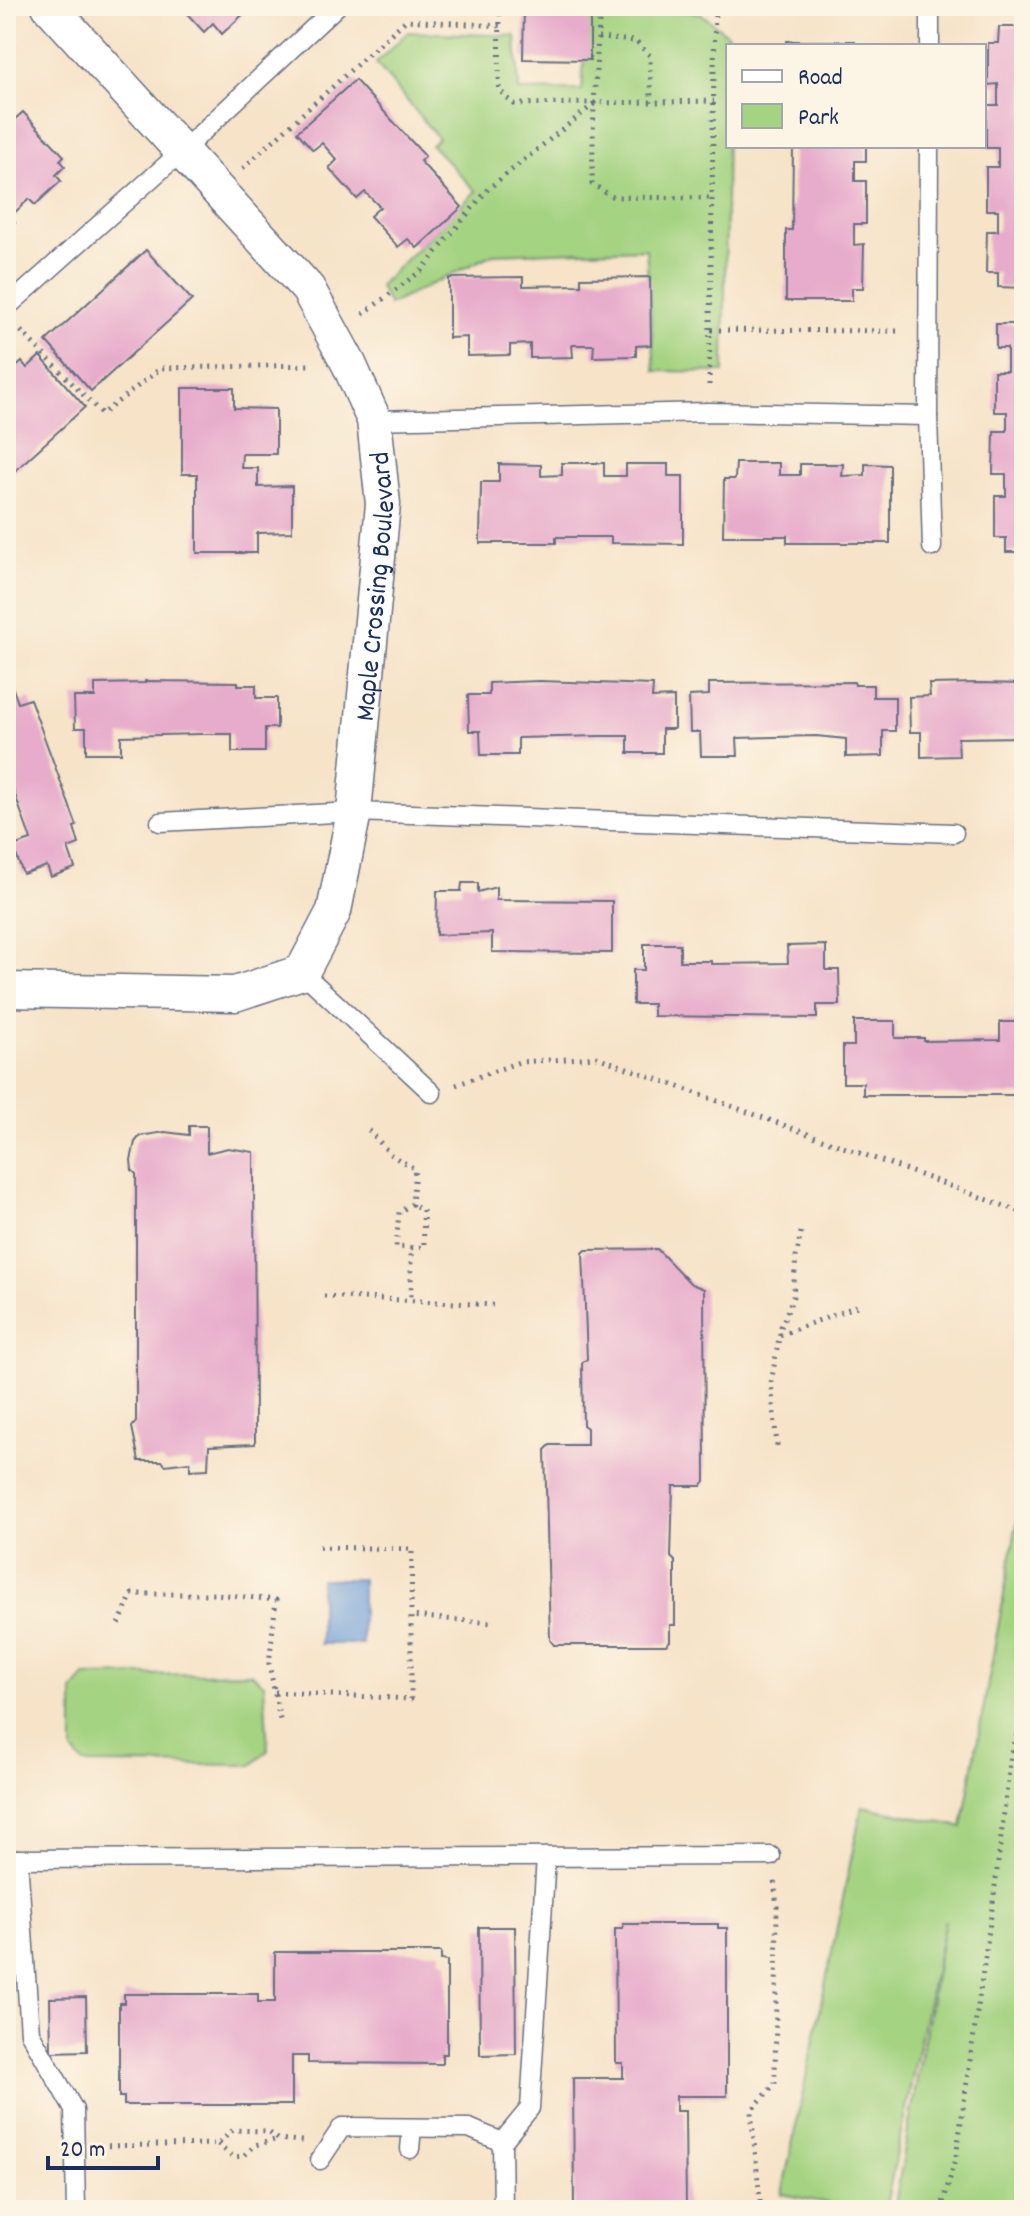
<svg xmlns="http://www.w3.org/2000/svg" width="1030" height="2216" font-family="Dekko,sans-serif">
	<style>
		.green { fill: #a4d381; stroke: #608170; stroke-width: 2 }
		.water { fill: #6f9ed8; stroke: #45669b; stroke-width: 2 }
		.building { fill: #e7abcb }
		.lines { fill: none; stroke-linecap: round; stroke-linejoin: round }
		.lane-casing { stroke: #686e83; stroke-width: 21 }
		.street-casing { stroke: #686e83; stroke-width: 37 }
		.path { stroke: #686e83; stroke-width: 5; stroke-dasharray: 2 6; stroke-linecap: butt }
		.lane { stroke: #fff; stroke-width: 18 }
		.street { stroke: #fff; stroke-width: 34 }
		.labels { text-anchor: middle; stroke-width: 7; stroke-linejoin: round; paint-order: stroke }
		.street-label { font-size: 28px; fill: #1b2f5e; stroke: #fcf5e5 }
	</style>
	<rect width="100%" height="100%" fill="#fcf5e5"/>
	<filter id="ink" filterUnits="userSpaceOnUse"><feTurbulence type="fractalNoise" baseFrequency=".0125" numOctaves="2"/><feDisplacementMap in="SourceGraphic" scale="16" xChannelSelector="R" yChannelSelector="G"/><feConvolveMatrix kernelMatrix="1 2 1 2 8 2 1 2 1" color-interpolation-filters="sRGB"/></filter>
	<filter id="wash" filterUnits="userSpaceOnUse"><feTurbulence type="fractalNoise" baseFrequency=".006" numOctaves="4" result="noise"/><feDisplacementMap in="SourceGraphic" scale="32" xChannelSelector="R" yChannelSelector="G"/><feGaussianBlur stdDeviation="1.8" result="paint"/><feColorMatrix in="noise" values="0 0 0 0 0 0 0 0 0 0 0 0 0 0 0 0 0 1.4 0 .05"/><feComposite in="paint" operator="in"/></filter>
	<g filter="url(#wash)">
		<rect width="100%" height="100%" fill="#f6e3c8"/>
		<!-- green -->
		<g class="green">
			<path d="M 588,6 L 632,6 L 700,13 L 728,35 L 724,372 L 655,371 L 646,249 L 493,254 L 389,305 L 379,286 L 476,191 L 431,145 L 438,138 L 376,63 L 408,32 L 516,36 L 519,91 L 582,90 Z"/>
			<path d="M 1024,1484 L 1024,2143 L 1012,2210 L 894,2210 L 945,1920 L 885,2210 L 862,2210 L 782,2194 L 862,1806 L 962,1827 Z"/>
			<path d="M 251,1673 L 264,1684 L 268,1750 L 252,1765 L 84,1764 L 73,1751 L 73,1690 L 85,1676 Z"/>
		</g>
		<!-- water -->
		<rect class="water" x="320" y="1579" width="42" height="65"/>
		<g id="blocks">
			<!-- building -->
			<g class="building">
				<path d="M 180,6 L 252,6 L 222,34 L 213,23 L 204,32 Z"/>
				<path d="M 524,6 L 590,6 L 590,60 L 523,59 Z"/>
				<path d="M 999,27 L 1024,27 L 1024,288 L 998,287 L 998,273 L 986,273 L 987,231 L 998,231 L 998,210 L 986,210 L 986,167 L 998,167 L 998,148 L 986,148 L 986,105 L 998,105 L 998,84 L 988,85 L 988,43 L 998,43 Z"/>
				<rect x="787" y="41" width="68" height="5"/>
				<path d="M 355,80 L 425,156 L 420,161 L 462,207 L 417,248 L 408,239 L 398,247 L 370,216 L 380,207 L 365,192 L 357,199 L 329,168 L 337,160 L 322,143 L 313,150 L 297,132 Z"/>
				<path d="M 23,112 L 64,156 L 60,160 L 65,166 L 56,175 L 61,181 L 35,205 L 29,199 L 10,217 L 15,223 L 6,231 L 6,127 Z"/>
				<path d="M 793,146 L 866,146 L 866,161 L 855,161 L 855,181 L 866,181 L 866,224 L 854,224 L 854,245 L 864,244 L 863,288 L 852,288 L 852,301 L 786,301 L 786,230 L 792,230 Z"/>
				<path d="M 146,250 L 192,300 L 91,391 L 46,341 Z"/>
				<path d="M 523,277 L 523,286 L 581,285 L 581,278 L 650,277 L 651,345 L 636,346 L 636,356 L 593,357 L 594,345 L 572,345 L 573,357 L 530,358 L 530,344 L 510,345 L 510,355 L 467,356 L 467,337 L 449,338 L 449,278 Z"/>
				<path d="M 996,324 L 1024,324 L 1024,552 L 1006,552 L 1006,538 L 995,538 L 995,496 L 1006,496 L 1006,474 L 993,474 L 994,431 L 1007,431 L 1007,412 L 994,412 L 994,371 L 1007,371 L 1007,348 L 996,348 Z"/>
				<path d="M 40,356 L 85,407 L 6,479 L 6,376 L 22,362 L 27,368 Z"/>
				<path d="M 182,388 L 234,388 L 234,408 L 276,409 L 276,454 L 242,454 L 241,468 L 258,468 L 258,487 L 292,486 L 292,532 L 257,533 L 257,553 L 197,553 L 197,474 L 182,474 Z"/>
				<path d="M 562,463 L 604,463 L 604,476 L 626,476 L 626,464 L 668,464 L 668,476 L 683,476 L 683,544 L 611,543 L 611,537 L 556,537 L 556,543 L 480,543 L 481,482 L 499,482 L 499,464 L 541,465 L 541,476 L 562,475 Z"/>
				<path d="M 736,463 L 779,463 L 779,475 L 800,475 L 800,464 L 843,464 L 842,476 L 865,475 L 865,464 L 890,465 L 890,543 L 787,543 L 787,536 L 723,536 L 724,479 L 735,479 Z"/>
				<path d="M 145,681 L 238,682 L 238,685 L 256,685 L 256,698 L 277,698 L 277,728 L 265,728 L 265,752 L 232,752 L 232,734 L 202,734 L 121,736 L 121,753 L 86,753 L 86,728 L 75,728 L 74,697 L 95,697 L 95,684 L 145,683 Z"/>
				<path d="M 540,681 L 653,685 L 652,698 L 674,697 L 674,729 L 662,729 L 662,753 L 628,753 L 628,736 L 599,736 L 518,738 L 518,755 L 481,755 L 480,731 L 469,731 L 468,695 L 489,695 L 489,683 Z"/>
				<path d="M 854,682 L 855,685 L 873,685 L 873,697 L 895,697 L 895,731 L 883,731 L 883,756 L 846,757 L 846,739 L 816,736 L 737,738 L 738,756 L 701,756 L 700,732 L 690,732 L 689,696 L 709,695 L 709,683 Z"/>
				<path d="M 11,683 L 18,703 L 30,699 L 77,826 L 74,827 L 79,844 L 68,848 L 75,868 L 51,877 L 47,866 L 23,874 L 13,846 L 31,840 L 6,769 L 6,684 Z"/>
				<path d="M 980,683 L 1024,684 L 1024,737 L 958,738 L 959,756 L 921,757 L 921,732 L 910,732 L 909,697 L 930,696 L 929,684 Z"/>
				<path d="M 462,883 L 478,883 L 478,892 L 496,887 L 496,900 L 612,901 L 612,953 L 492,952 L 492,933 L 436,935 L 437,891 L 461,891 Z"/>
				<path d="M 644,944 L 680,944 L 680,961 L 711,961 L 711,964 L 788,963 L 787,946 L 826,945 L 826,970 L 839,970 L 840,1005 L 817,1005 L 817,1018 L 653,1016 L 653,1004 L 633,1004 L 633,970 L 644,970 Z"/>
				<path d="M 854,1021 L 895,1021 L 895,1038 L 924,1038 L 924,1041 L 1000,1040 L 1000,1022 L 1024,1022 L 1024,1095 L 863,1095 L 863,1083 L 843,1083 L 843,1046 L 854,1046 Z"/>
				<path d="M 189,1126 L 207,1126 L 207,1153 L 228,1148 L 254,1152 L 255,1444 L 209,1446 L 208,1469 L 190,1470 L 190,1462 L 165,1465 L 162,1461 L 139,1461 L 132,1427 L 136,1422 L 136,1174 L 132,1170 L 131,1160 L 135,1142 L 140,1136 L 165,1132 L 189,1135 Z"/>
				<path d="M 657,1249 L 691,1284 L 704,1289 L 705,1481 L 701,1486 L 673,1486 L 671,1557 L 675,1561 L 675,1625 L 670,1625 L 670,1641 L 666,1645 L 554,1645 L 550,1640 L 545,1450 L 550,1445 L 587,1445 L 587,1428 L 583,1425 L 582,1363 L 587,1359 L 583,1253 L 586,1250 Z"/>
				<path d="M 623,1924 L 718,1924 L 718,1928 L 727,1928 L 727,2096 L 676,2096 L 676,2111 L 685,2111 L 686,2210 L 574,2210 L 573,2078 L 623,2078 L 623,2063 L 616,2063 L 615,1929 L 623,1929 Z"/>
				<path d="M 479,1927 L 515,1927 L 516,2054 L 480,2055 Z"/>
				<path d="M 275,1952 L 441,1952 L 441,1960 L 447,1961 L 447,2054 L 442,2054 L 442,2064 L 308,2063 L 308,2056 L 292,2056 L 292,2105 L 124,2105 L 124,2097 L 119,2097 L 119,2003 L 124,2003 L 124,1994 L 258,1994 L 258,2002 L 275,2002 Z"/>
				<path d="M 86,1997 L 87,2051 L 51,2052 L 50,1998 Z"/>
			</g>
		</g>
	</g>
	<g filter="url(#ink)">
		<use href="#blocks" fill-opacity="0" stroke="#686e83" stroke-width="2"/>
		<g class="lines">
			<!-- lane casing -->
			<g class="lane-casing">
				<g id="lane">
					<path d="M 930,46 L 930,6"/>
					<path d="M 929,146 L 928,416 L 932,547"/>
					<path d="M 6,308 L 182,151 L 337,6"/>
					<path d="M 374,420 L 709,412 L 928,416"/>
					<path d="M 160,822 L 354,812 L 954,833"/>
					<path d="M 302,972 L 432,1093"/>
					<path d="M 6,1859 L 771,1856"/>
					<path d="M 18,1859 L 30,2033 L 74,2110 L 76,2210"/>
					<path d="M 410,2149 L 412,2128"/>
					<path d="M 320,2160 L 342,2127 L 469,2128 L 502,2142"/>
					<path d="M 503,2210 L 502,2142 L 530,2108 L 546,1857"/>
				</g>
			</g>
			<!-- street casing -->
			<g class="street-casing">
				<g id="street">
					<path id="s1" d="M 6,990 L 235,994 L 302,972 L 334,911 L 354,812 L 383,504 L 374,420 L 349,364 L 308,289 L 49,6"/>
				</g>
			</g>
			<!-- path -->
			<g class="path">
				<path d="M 500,6 L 499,90 L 514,104 L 594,103 L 592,184 L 613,197 L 712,198"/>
				<path d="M 600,6 L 594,103 L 714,101"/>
				<path d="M 598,38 L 636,41 L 650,56 L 651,102"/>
				<path d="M 243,168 L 406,20 L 500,26"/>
				<path d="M 363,314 L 422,270 L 488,189 L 594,104"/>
				<path d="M 711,330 L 902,331"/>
				<path d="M 21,331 L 102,414 L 161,368 L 312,365"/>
				<path d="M 709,385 L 715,6"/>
				<path d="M 456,1085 L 519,1062 L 597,1057 L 1024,1213"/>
				<path d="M 369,1130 L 391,1155 L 415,1169 L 412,1204 L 399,1212 L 396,1247 L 411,1248 L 411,1301"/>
				<path d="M 411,1248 L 424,1247 L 423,1210 L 412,1204"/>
				<path d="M 324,1296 L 493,1305"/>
				<path d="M 780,1335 L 857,1306"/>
				<path d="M 777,1446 L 771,1383 L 781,1327 L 793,1297 L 796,1257 L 802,1227"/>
				<path d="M 319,1547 L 412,1549 L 411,1616"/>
				<path d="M 119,1624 L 132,1594 L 217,1594 L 276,1600 L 269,1664 L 281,1725"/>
				<path d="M 275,1692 L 411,1699 L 411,1616 L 493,1623"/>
				<path d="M 218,2144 L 233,2157 L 244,2156 L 255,2145 L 278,2139"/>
				<path d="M 100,2146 L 218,2144 L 233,2130 L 267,2131 L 278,2139 L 302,2141"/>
				<path d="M 696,2208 L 742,2210"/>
				<path d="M 761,2210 L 751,2111 L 775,2084 L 777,1906 L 774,1880"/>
				<path d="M 941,2210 L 956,2157 L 994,1895 L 1011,1754 L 1024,1710"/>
			</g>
			<!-- lane -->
			<use href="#lane" class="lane"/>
			<!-- street -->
			<use href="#street" class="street"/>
		</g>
	</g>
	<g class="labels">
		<!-- street labels -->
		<g class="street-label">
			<text dy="10" stroke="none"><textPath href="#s1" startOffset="696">Maple Crossing Boulevard</textPath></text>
		</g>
	</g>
	<!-- margin -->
	<rect width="1030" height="2216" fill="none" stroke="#fcf5e5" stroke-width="32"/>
	<!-- legend -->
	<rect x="726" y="44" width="260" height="104" fill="#fcf5e5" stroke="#a2a6af" stroke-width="2"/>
	<rect x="742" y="70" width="40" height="12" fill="#ffffff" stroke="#a2a6af" stroke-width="2"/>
	<text x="798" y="84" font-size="24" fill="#1b2f5e">Road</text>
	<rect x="742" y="104" width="40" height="24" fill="#a4d381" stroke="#a2a6af" stroke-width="2"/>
	<text x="798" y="124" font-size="24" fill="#1b2f5e">Park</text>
	<!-- scale -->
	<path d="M48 2156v12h110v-12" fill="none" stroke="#1b2f5e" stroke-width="4"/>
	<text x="60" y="2156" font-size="24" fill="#1b2f5e" stroke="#fcf5e5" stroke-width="6" paint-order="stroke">20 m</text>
</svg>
